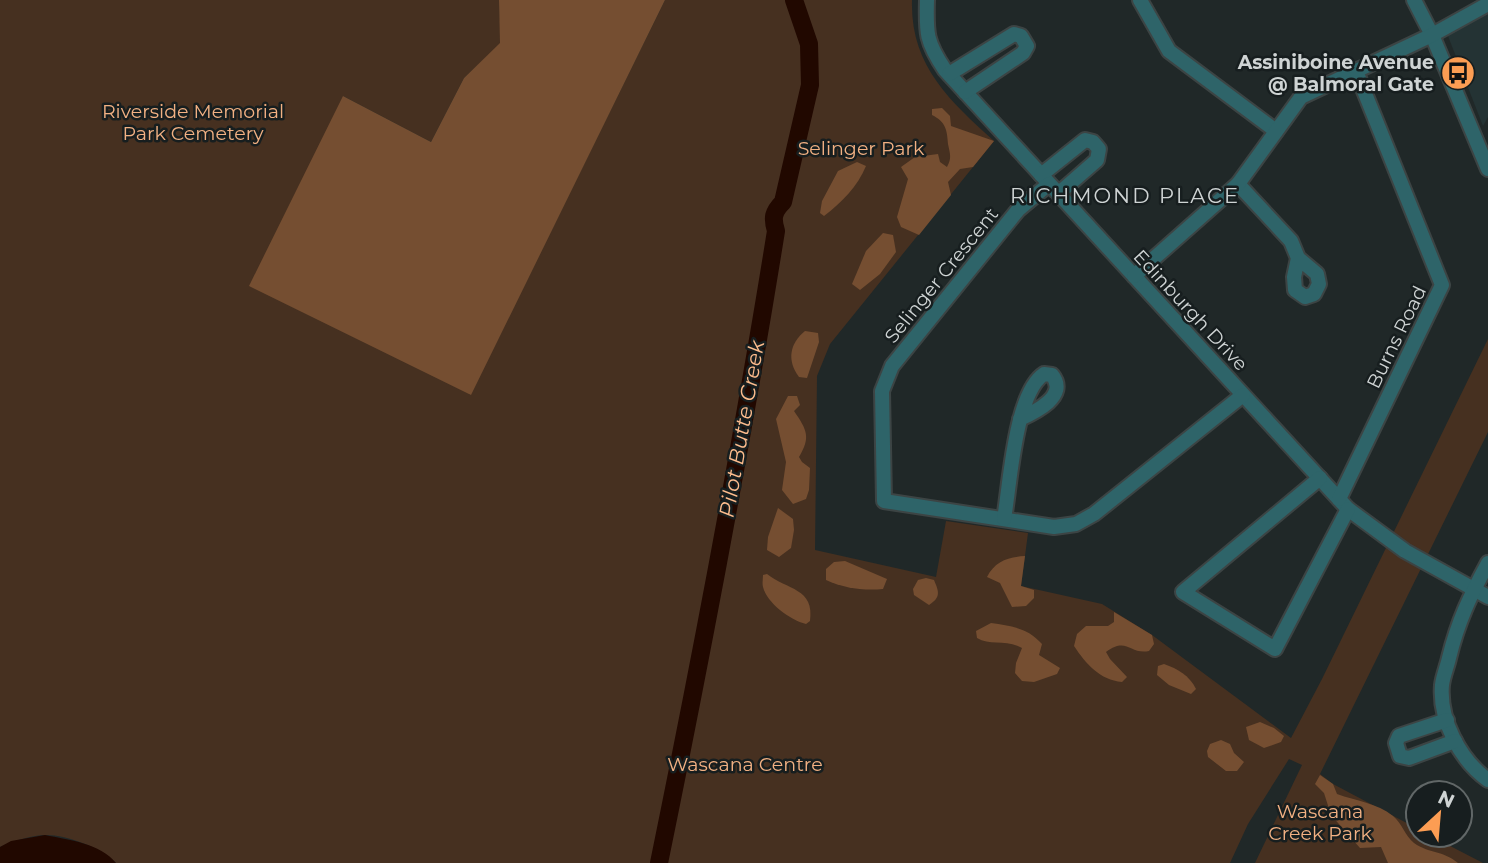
<svg xmlns="http://www.w3.org/2000/svg" width="1488" height="863" font-family="Montserrat,sans-serif">
	<style>
		.built { fill: #243334 }
		.green { fill: #463020 }
		.forest { fill: #754e31 }
		.water { fill: #210800 }
		.lines { fill: none; stroke-linecap: round; stroke-linejoin: round }
		.river { stroke: #210800; stroke-width: 18 }
		.minor-casing { stroke: #3c4444; stroke-width: 18 }
		.minor { stroke: #2e6469; stroke-width: 14 }
		.labels { text-anchor: middle; stroke-width: 5; stroke-linejoin: round; paint-order: stroke }
		.poi-label { font-size: 19px; font-weight: bold; fill: #cfd4d4; stroke: #171e1f; text-anchor: end }
		.park-label { font-size: 19px; fill: #f2b183; stroke: #171e1f }
		.street-label { font-size: 19px; fill: #cfd4d4; stroke: #171e1f }
		.neighbourhood-label { font-size: 21px; letter-spacing: 2px; fill: #cfd4d4; stroke: #171e1f }
		.water-label { font-size: 21px; font-style: italic; fill: #fdbc8d; stroke: #171e1f }
	</style>
	<rect width="100%" height="100%" fill="#202828"/>
	<!-- built -->
	<path class="built" d="M 1488,12 L 1488,117 L 1483,126 L 1448,36 L 1449,33 Z"/>
	<!-- green -->
	<path class="green" d="M 0,0 L 499,0 L 501,43 L 464,78 L 431,142 L 343,96 L 470,395 L 665,0 L 912,0 C 910,65 949,100 994,141 L 830,344 L 817,376 L 815,550 L 936,577 L 946,521 L 1028,533 L 1021,586 L 1102,604 L 1152,635 L 1291,738 L 1322,679 L 1488,339 L 1488,432 L 1320,774 L 1333,784 L 1418,829 L 1418,835 L 1429,835 L 1483,863 L 1255,863 L 1302,765 L 1289,759 L 1248,824 L 1230,863 L 116,863 C 103,848 64,834 44,835 C 29,836 13,841 0,847 Z"/>
	<!-- forest -->
	<g class="forest">
		<path d="M 499,0 L 665,0 L 471,395 L 249,286 L 343,96 L 431,142 L 464,78 L 500,43 Z"/>
		<path d="M 942,108 L 950,116 L 951,126 L 994,141 L 973,167 L 960,169 L 948,182 L 951,195 L 919,235 L 901,227 L 897,217 L 908,179 L 901,167 L 915,157 L 938,154 L 940,162 L 947,167 C 952,158 950,154 948,144 C 947,130 946,122 932,115 L 932,109 Z"/>
		<path d="M 857,162 L 866,166 C 858,186 841,203 824,216 L 820,213 L 822,201 L 838,171 Z"/>
		<path d="M 883,233 L 893,235 L 896,252 L 880,274 L 860,290 L 852,284 L 866,251 Z"/>
		<path d="M 805,331 L 818,333 L 819,342 L 807,378 L 799,377 C 787,361 789,344 805,331 Z"/>
		<path d="M 788,396 L 797,396 L 800,405 L 794,411 C 807,430 811,437 799,457 L 802,462 L 810,468 L 809,490 L 806,499 L 793,504 L 782,490 L 786,462 L 776,419 Z"/>
		<path d="M 778,508 L 793,519 L 794,530 L 791,548 L 779,557 L 767,550 L 768,537 Z"/>
		<path d="M 1025,556 L 1021,586 L 1034,590 L 1034,598 L 1026,606 L 1012,607 L 1000,583 L 987,577 C 995,561 1008,557 1025,556 Z"/>
		<path d="M 845,561 L 887,579 L 883,589 C 864,591 843,588 826,580 L 826,569 L 834,562 Z"/>
		<path d="M 767,574 C 787,590 815,588 810,621 L 806,624 C 790,620 767,603 763,587 C 762,583 763,579 763,575 Z"/>
		<path d="M 926,578 L 934,580 C 939,592 941,597 929,605 L 914,595 L 913,589 L 918,580 Z"/>
		<path d="M 1114,612 L 1152,635 L 1154,644 L 1149,651 C 1130,655 1127,636 1106,652 L 1110,659 L 1127,677 L 1122,682 C 1100,680 1086,664 1074,646 L 1077,634 L 1086,626 L 1108,626 L 1114,622 Z"/>
		<path d="M 991,623 C 1012,626 1028,628 1042,644 L 1039,655 L 1060,668 L 1057,674 L 1034,682 L 1022,681 L 1015,673 L 1016,663 L 1022,648 C 1006,639 990,646 977,638 L 976,631 Z"/>
		<path d="M 1164,664 C 1178,669 1189,675 1196,689 L 1191,694 L 1169,685 L 1157,675 L 1158,666 Z"/>
		<path d="M 1260,722 L 1274,728 L 1284,736 L 1281,742 L 1264,748 L 1249,740 L 1246,727 Z"/>
		<path d="M 1221,740 L 1230,744 L 1234,753 L 1244,762 L 1237,771 L 1226,771 L 1208,757 L 1207,751 L 1210,744 Z"/>
		<path d="M 1320,775 L 1333,784 L 1337,794 C 1356,801 1377,803 1393,816 C 1402,823 1405,836 1414,843 C 1430,854 1442,850 1458,863 L 1388,863 L 1381,847 L 1360,848 L 1331,815 L 1324,793 L 1315,784 Z"/>
	</g>
	<!-- water -->
	<path class="water" d="M 45,835 C 69,840 100,843 116,863 L 0,863 L 0,847 L 11,841 Z"/>
	<g class="lines">
		<!-- river -->
		<path class="river" d="M 659,863 C 702,653 742,443 776,231 C 772,218 773,212 783,202 L 810,85 L 809,44 L 794,0"/>
		<!-- minor casing -->
		<g class="minor-casing">
			<g id="minor">
				<path d="M 927,0 C 926,33 926,42 945,70 L 1348,509 L 1405,551 L 1488,597"/>
				<path d="M 1140,0 L 1169,51 L 1276,131"/>
				<path d="M 1414,0 L 1432,35 L 1488,169"/>
				<path d="M 949,74 L 1014,34 L 1021,36 L 1027,46 L 1023,53 L 965,92"/>
				<path d="M 1041,175 L 1085,140 L 1093,142 L 1099,149 L 1097,160 L 1058,194"/>
				<path d="M 1049,184 L 1018,210 L 892,366 L 882,391 L 884,501 L 1054,527 L 1076,524 L 1094,514 L 1243,395"/>
				<path d="M 1238,184 L 1291,241 L 1298,258 L 1317,274 L 1319,284 L 1314,294 L 1305,297 L 1295,290 L 1294,277 L 1298,258"/>
				<path d="M 1134,276 L 1238,184 L 1301,97 L 1432,35 L 1488,4"/>
				<path d="M 1320,478 L 1183,592 L 1275,649 L 1348,509"/>
				<path d="M 1339,499 L 1442,285 L 1356,71"/>
				<path d="M 1004,519 C 1010,485 1015,393 1044,374 L 1052,375 C 1069,396 1035,412 1020,419"/>
				<path d="M 1488,563 C 1470,596 1458,621 1449,658 C 1447,667 1443,676 1442,685 C 1439,720 1460,760 1488,780"/>
				<path d="M 1447,720 L 1399,736 L 1396,743 L 1400,756 L 1409,758 L 1455,741"/>
			</g>
		</g>
		<!-- minor -->
		<use href="#minor" class="minor"/>
	</g>
	<!-- icons -->
	<defs>
		<g id="bus-disc" transform="scale(1.75)"><circle r="9.5" fill="#fc9d53" stroke="#171e1f"/><path d="M-5-6H5V4H4V6H2V4H-2V6H-4V4H-5ZM-3.5-4V0h7V-4ZM-3.5 1.2v1.5H-2V1.2ZM2 1.2v1.5H3.5V1.2Z" fill="#111"/></g>
	</defs>
	<g fill-rule="evenodd">
		<use href="#bus-disc" x="1458" y="73"/>
	</g>
	<g class="labels">
		<!-- poi labels -->
		<g class="poi-label">
			<text x="1434" y="69">Assiniboine Avenue<tspan x="1434" dy="22">@ Balmoral Gate</tspan></text>
		</g>
		<!-- park labels -->
		<g class="park-label">
			<text x="193" y="118">Riverside Memorial<tspan x="193" dy="22">Park Cemetery</tspan></text>
			<text x="861" y="155">Selinger Park</text>
			<text x="745" y="771">Wascana Centre</text>
			<text x="1320" y="818">Wascana<tspan x="1320" dy="22">Creek Park</tspan></text>
		</g>
		<!-- street labels -->
		<g class="street-label">
			<text transform="translate(941 275) rotate(-51)" y="7">Selinger Crescent</text>
			<text transform="translate(1191 310) rotate(47)" y="7">Edinburgh Drive</text>
			<text transform="translate(1396 337) rotate(-64)" y="7">Burns Road</text>
		</g>
		<!-- neighbourhood labels -->
		<g class="neighbourhood-label">
			<text x="1125" y="203">RICHMOND PLACE</text>
		</g>
		<!-- water labels -->
		<g class="water-label">
			<text transform="translate(742 429) rotate(-80)" y="7">Pilot Butte Creek</text>
		</g>
	</g>
	<!-- north arrow -->
	<g transform="translate(1439 814) rotate(26)"><circle r="33" fill="#171e1f" stroke="#616767" stroke-width="2"/>
	<path d="M0-5L12 26L0 18L-12 26Z" fill="#fc9d53"/>
	<text y="-10" font-size="19" font-weight="bold" text-anchor="middle" fill="#cfd4d4">N</text>
	</g>
</svg>
